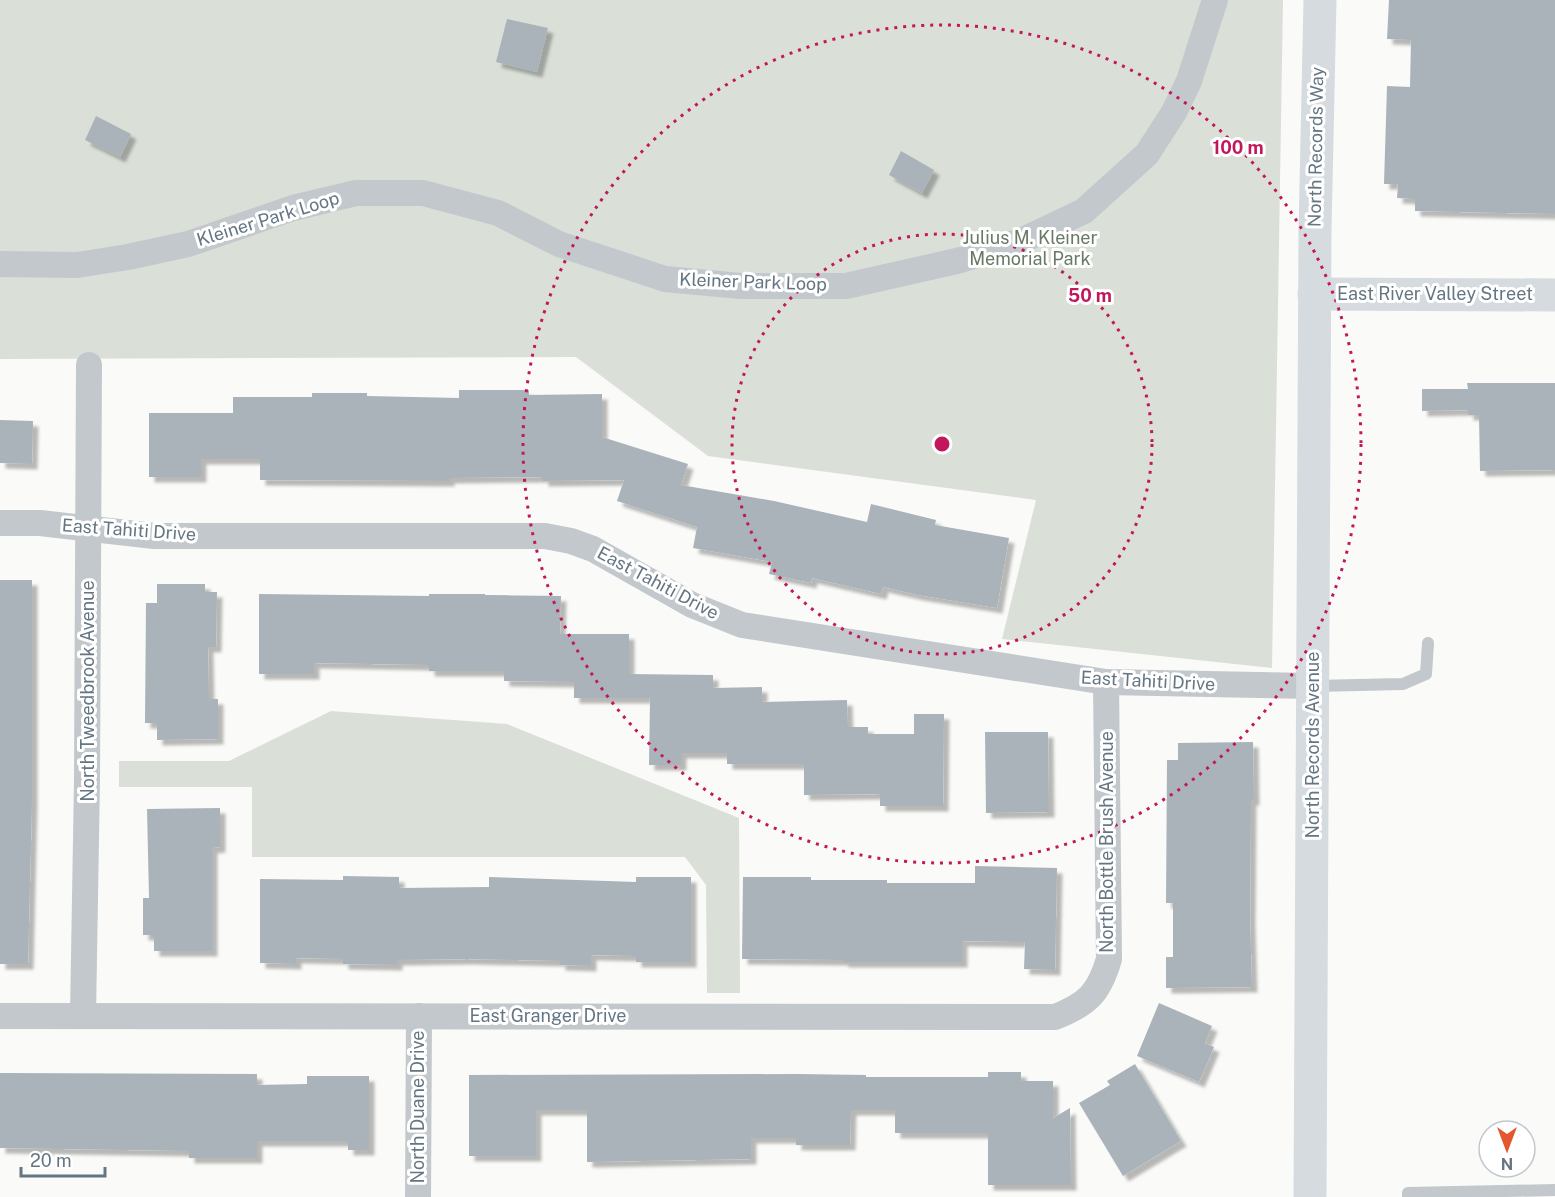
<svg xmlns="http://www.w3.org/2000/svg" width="1555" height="1197" font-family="'Public Sans',sans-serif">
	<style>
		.green { fill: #dadfd7 }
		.building { fill: #aab3b9; filter: url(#shadow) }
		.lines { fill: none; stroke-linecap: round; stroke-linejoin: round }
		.lane { stroke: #c3c8cc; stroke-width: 12 }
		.street { stroke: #c3c8cc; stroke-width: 26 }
		.secondary { stroke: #d6dbdf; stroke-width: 33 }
		.ring { fill: none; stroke: #c2185b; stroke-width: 3; stroke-dasharray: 3 6 }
		.labels { text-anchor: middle; stroke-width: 6; stroke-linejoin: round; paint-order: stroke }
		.street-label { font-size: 18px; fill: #657683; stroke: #fff }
		.park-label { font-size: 18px; fill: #687a64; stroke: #fff }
		.centre { fill: #c2185b; stroke: #fff; stroke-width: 3 }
		.ring-label { font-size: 18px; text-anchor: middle; font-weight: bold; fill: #c2185b; stroke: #fff; stroke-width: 6; stroke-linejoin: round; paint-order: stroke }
	</style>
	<defs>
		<filter id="shadow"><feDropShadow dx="5.5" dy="5.5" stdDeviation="1.5" flood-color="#0004"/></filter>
	</defs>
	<rect width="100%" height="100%" fill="#fafaf8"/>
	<!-- green -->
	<g class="green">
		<path d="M 0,0 L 1283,0 L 1272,668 L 1002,639 L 1036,500 L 708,456 L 576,357 L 0,359 Z"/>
		<path d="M 331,711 L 507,724 L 739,818 L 740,993 L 707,993 L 706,885 L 685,857 L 252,857 L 252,787 L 119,787 L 119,761 L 229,761 Z"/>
	</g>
	<!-- building -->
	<g class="building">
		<path d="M 1389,0 L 1555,0 L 1555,214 L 1415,211 L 1415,199 L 1397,198 L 1398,184 L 1384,184 L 1387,86 L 1410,87 L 1411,40 L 1387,39 Z"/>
		<path d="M 507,19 L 548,28 L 537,72 L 496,62 Z"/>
		<path d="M 96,116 L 131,134 L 120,157 L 85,140 Z"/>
		<path d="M 901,151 L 934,170 L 922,193 L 889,175 Z"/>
		<path d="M 1467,383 L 1555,383 L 1555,470 L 1480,471 L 1479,415 L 1468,415 L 1468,410 L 1422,411 L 1422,389 L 1468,389 Z"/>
		<path d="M 459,390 L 529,390 L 529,395 L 602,394 L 602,437 L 688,464 L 681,485 L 774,501 L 867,522 L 871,504 L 936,520 L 935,525 L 1009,538 L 997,608 L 918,595 L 883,587 L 881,594 L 812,578 L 811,583 L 769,574 L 772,562 L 693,548 L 697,527 L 617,501 L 624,480 L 543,481 L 543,477 L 449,478 L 449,481 L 260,480 L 260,459 L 201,459 L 201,477 L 149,477 L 149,413 L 233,413 L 233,397 L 312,397 L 312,393 L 367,393 L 367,396 L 459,398 Z"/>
		<path d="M 0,420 L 33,421 L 32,464 L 0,463 Z"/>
		<path d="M 0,580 L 32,580 L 32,801 L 28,964 L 0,964 Z"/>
		<path d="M 157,584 L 205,584 L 205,592 L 217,592 L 216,647 L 208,647 L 209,699 L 218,699 L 218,739 L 157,740 L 157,723 L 145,723 L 146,603 L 157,603 Z"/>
		<path d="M 259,594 L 429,596 L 429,594 L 485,594 L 485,595 L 561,596 L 560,634 L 629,634 L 629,674 L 713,675 L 713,688 L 762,687 L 762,702 L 847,700 L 848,727 L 868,727 L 868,734 L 914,734 L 914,714 L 944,714 L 943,806 L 880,806 L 880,794 L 804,795 L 804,764 L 727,764 L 727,753 L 681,753 L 681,765 L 649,765 L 650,698 L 574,698 L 574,682 L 504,681 L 504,671 L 429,671 L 429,665 L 314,663 L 314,674 L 259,674 Z"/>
		<path d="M 985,732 L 1048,732 L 1049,812 L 986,813 Z"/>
		<path d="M 1253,742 L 1254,800 L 1251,800 L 1250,919 L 1252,987 L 1166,988 L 1166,957 L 1173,957 L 1173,903 L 1166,903 L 1167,760 L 1178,760 L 1178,743 Z"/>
		<path d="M 220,808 L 220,847 L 212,848 L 212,951 L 154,951 L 154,935 L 143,935 L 143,898 L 149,898 L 147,809 Z"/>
		<path d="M 975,866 L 1057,868 L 1055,970 L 1024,969 L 1025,942 L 962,941 L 962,962 L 843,962 L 843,960 L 742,959 L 743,877 L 811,877 L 811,880 L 887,880 L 887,883 L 975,883 Z"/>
		<path d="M 343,876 L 399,877 L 399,888 L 489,887 L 489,877 L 636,882 L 636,877 L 691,877 L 691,962 L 636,962 L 636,956 L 591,955 L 591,966 L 560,965 L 560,961 L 467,959 L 397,960 L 397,965 L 343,964 L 343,959 L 296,958 L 296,964 L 260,963 L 260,879 L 343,880 Z"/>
		<path d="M 1159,1003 L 1212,1026 L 1205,1043 L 1214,1047 L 1199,1082 L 1137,1056 Z"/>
		<path d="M 1135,1064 L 1181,1141 L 1123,1176 L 1079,1103 L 1110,1085 L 1107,1081 Z"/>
		<path d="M 988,1072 L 1021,1072 L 1021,1081 L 1053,1081 L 1053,1118 L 1070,1108 L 1071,1185 L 988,1185 L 988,1133 L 895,1133 L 895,1110 L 851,1110 L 850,1145 L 796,1145 L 796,1138 L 751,1138 L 751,1159 L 587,1162 L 587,1110 L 536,1110 L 536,1156 L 469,1156 L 469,1075 L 797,1074 L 866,1075 L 866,1077 L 988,1077 Z"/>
		<path d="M 0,1073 L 257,1074 L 257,1085 L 307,1084 L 307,1076 L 369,1076 L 369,1150 L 348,1150 L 348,1141 L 257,1141 L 257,1158 L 189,1158 L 189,1151 L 0,1148 Z"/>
	</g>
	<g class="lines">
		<!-- lane -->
		<g class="lane">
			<path d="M 1314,686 L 1403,684 L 1426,674 L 1428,643"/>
			<path d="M 1408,1197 L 1408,1193 L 1555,1190"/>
		</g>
		<!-- street -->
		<g class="street">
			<path d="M 0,264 L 77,265 L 128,257 L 188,244 L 293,208 L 356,193 L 423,193 L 498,213 L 559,244 L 665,279 L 741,286 L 846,286 L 961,260 L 1023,240 L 1084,211 L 1147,154 L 1174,112 L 1189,81 L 1215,0"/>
			<path d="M 0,523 L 40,523 L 154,536 L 545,536 L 571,541 L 593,549 L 692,605 L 742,625 L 1106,682 L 1313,686"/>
			<path d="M 0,1016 L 1055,1017 C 1088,1004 1099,993 1109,959 L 1106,682"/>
			<path d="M 83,1016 L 87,779 L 89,365"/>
			<path d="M 418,1197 L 419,1016"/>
		</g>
		<!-- secondary -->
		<g class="secondary">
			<path d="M 1314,294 L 1555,295"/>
			<path d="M 1310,1197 L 1315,231 L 1320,0"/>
		</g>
	</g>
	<!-- distance rings -->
	<g class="ring">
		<circle cx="942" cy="444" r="210"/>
		<circle cx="942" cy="444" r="419"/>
	</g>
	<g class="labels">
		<!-- street labels -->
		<g class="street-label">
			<text transform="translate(1316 147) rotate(-89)" y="6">North Records Way</text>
			<text transform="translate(268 219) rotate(-17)" y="6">Kleiner Park Loop</text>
			<text transform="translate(753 282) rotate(2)" y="6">Kleiner Park Loop</text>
			<text x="1435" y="300">East River Valley Street</text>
			<text transform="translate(129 530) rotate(4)" y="6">East Tahiti Drive</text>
			<text transform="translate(658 583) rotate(28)" y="6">East Tahiti Drive</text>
			<text transform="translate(1148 681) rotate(3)" y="6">East Tahiti Drive</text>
			<text transform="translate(88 691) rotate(-90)" y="6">North Tweedbrook Avenue</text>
			<text transform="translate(1313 745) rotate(-90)" y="6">North Records Avenue</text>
			<text transform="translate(1107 842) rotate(-90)" y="6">North Bottle Brush Avenue</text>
			<text x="548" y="1022">East Granger Drive</text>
			<text transform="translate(418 1107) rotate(-90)" y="6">North Duane Drive</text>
		</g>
		<!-- park labels -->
		<g class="park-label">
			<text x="1030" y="244">Julius M. Kleiner<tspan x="1030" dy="21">Memorial Park</tspan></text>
		</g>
	</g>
	<circle cx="942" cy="444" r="9" class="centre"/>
	<g class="ring-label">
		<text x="1238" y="154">100 m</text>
		<text x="1090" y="302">50 m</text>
	</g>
	<!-- north arrow -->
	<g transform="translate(1507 1149) rotate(180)"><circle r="28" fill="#ffffff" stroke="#c1c8cd" stroke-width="1.5"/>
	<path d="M0-4.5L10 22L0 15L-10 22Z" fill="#e4572e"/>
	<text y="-9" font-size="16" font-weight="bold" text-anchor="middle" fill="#657683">N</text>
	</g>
	<!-- scale -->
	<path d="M21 1167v9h84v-9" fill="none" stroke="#657683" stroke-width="3"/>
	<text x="30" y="1167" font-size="18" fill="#657683" stroke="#ffffff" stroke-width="4.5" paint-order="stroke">20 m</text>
</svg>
